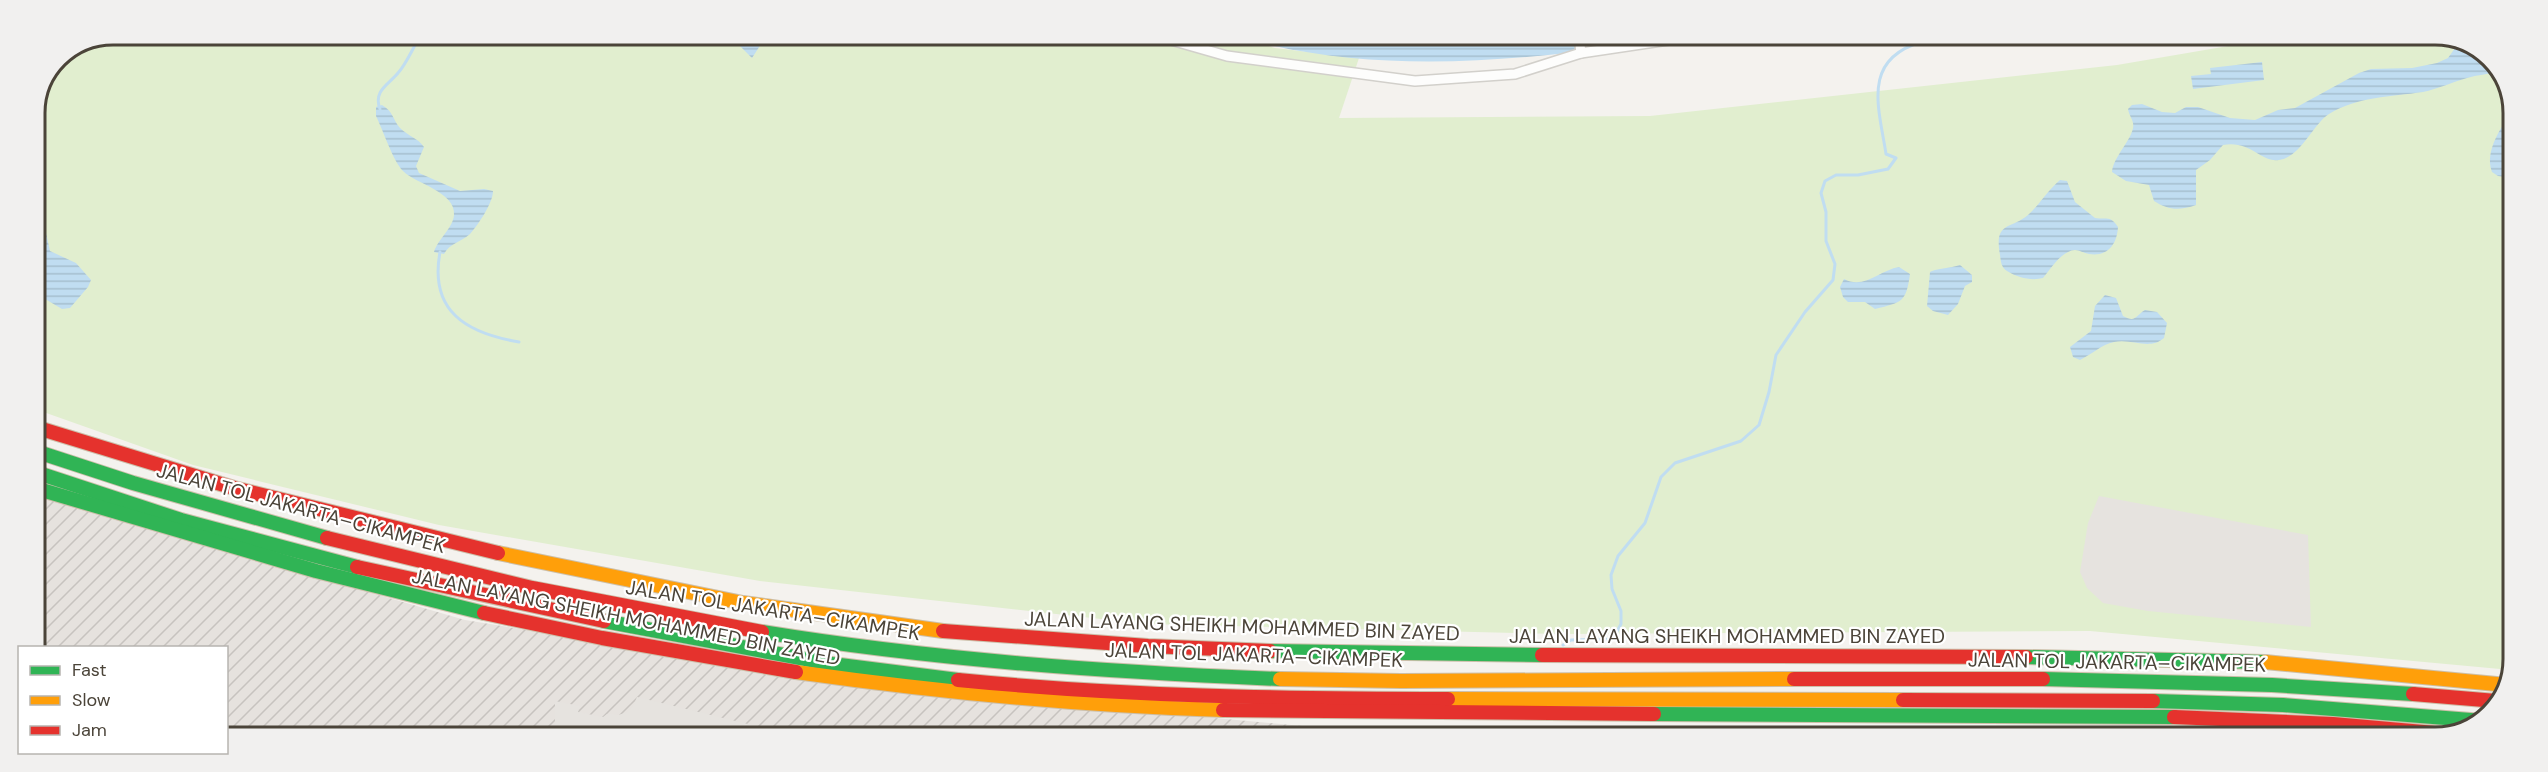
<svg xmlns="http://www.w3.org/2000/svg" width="2548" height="772" font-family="'DM Sans',sans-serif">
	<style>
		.industrial { fill: url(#industrial-furrows) }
		.grass { fill: #e1eecf }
		.parking { fill: #e6e3df }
		.water { fill: url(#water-rules) }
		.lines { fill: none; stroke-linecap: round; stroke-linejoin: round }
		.stream { stroke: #c0ddf1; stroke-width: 3 }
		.street-casing { stroke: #d2d0cb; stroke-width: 12 }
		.fast-casing { stroke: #ccbfa9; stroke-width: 16 }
		.slow-casing { stroke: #ccbfa9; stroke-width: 16 }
		.jam-casing { stroke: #ccbfa9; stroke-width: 16 }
		.street { stroke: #fdfdfc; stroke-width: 9 }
		.fast { stroke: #30b455; stroke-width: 14 }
		.slow { stroke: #ff9f0a; stroke-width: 14 }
		.jam { stroke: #e5322d; stroke-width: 14 }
		.labels { text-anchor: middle; stroke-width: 4.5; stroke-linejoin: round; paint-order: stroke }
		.street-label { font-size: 20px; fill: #4b4439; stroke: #fff }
		.rim { fill: none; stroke: #4b4439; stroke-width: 3 }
	</style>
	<defs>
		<pattern id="industrial-furrows" width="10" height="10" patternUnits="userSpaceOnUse" patternTransform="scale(1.5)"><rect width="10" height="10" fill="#e6e2de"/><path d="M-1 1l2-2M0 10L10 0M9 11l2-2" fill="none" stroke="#c7c3bf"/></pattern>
		<pattern id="water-rules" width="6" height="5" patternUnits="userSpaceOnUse" patternTransform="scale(1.5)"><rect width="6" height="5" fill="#c0ddf1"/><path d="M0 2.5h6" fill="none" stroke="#a6bfcf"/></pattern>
	</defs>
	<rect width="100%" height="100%" fill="#f4f2ee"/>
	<!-- industrial -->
	<path class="industrial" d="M 35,495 L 465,620 L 658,651 L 1075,705 L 1411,736 L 227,735 L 226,648 L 35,647 Z"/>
	<!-- grass -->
	<path class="grass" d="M 113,35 L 1236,36 L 1275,48 L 1359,58 L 1339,118 L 1650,116 L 2117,65 L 2281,37 L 2455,37 L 2494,62 L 2513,108 L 2511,670 L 2090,631 L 1559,634 L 1146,624 L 760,581 L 439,525 L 193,465 L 35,409 L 35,113 L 58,57 Z"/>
	<!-- parking -->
	<g class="parking">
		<path d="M 2099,496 L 2308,535 L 2311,627 L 2148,611 L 2103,603 L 2087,588 L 2080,572 L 2088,523 Z"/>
		<path d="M 637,697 L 760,727 L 759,736 L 555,735 L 555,701 L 580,706 L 578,712 L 603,717 L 607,714 L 618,715 L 625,713 L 633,706 Z"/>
	</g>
	<!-- water -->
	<g class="water">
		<path d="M 723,35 L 752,35 L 763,41 L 752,58 L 739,45 Z"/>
		<path d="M 1236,36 L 1695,36 C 1543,58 1385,80 1236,36 Z"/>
		<path d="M 2468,45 L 2494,62 L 2498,72 C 2488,74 2477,75 2467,78 C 2452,82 2438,89 2423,92 C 2390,97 2359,96 2329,114 C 2312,125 2301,157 2279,160 C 2261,163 2251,140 2223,145 L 2210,160 L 2196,170 L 2196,205 C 2179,211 2168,210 2154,201 L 2149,185 L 2126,181 L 2112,172 C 2113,156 2136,136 2133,123 C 2132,118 2129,115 2128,109 L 2132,105 L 2142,104 L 2162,112 L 2175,113 L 2186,107 L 2198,107 L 2230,118 L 2255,120 L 2278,110 L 2295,108 L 2359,73 L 2371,69 L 2412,68 L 2437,63 L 2448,58 L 2455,48 Z"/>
		<path d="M 2262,62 L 2264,80 L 2193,89 L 2191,76 L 2211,74 L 2210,68 Z"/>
		<path d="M 382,105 C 393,111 393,120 400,128 C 408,136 418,138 424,147 L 416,166 L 419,173 L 460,191 L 484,189 L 493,191 C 493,203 478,225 470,234 C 461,242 450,243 444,254 L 434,252 C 438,239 453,228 454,215 C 456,192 416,184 403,171 C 393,161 383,130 376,116 L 376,107 Z"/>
		<path d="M 2513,109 L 2513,178 L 2498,176 L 2492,172 C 2484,150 2502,127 2513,109 Z"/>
		<path d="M 2060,180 L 2067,181 L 2075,202 L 2095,218 C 2107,220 2110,215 2118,227 C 2117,244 2108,257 2089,254 C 2084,253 2079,250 2075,250 C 2061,251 2051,269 2043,278 C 2032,281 2018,278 2007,271 C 2001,267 2001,262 2000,255 C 1994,221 2010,230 2028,215 C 2040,204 2048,190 2060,180 Z"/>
		<path d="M 35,201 L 40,206 L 50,251 L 76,263 L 91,280 L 88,287 L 70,308 L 62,309 L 35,293 Z"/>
		<path d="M 1960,265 L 1972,275 L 1972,282 L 1965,286 L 1958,304 L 1948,315 L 1933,311 L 1927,306 L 1930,272 C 1934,269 1951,268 1960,265 Z"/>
		<path d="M 1899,267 L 1910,274 C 1906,302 1903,302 1875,309 L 1865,302 L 1848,302 L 1843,297 L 1840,287 L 1844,279 C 1864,290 1880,270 1899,267 Z"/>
		<path d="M 2105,295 L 2116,298 L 2123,316 C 2136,323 2135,316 2145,310 L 2157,312 L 2167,323 L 2164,338 C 2149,351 2132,338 2114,342 C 2102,344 2091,355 2080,360 L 2073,357 L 2070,347 L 2091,331 L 2095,306 Z"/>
	</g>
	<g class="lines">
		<!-- stream -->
		<g class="stream">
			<path d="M 380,109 C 373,91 388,85 398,73 C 407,63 413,47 421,35"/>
			<path d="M 440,252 C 429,311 466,333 519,342"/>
			<path d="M 1563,645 L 1571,640 L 1613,639 L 1621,624 L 1621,611 L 1612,589 L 1611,575 L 1618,556 L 1645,523 L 1661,477 L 1675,463 L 1741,441 L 1759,425 L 1769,392 L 1776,355 L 1805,312 L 1833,280 L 1835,264 L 1826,241 L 1826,212 L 1821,193 L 1825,181 L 1836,175 L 1858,175 L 1888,169 L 1896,158 L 1886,154 C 1879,108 1861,60 1921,42 C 1937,38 1956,41 1972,37"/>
		</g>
		<!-- street casing -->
		<g class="street-casing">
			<g id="street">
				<path d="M 1157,36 L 1227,56 L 1415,81 L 1515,74 L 1581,53 L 1695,36"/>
				<path d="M 1579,36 L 1581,53"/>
			</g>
		</g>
		<!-- fast casing -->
		<g class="fast-casing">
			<g id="fast">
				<path d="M 35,451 L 133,483 L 327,538"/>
				<path d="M 35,472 L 181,520 L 357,567"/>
				<path d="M 35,488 L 316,571 L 484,613"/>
				<path d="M 604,621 L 832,664 L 958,680"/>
				<path d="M 762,632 C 934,660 1106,672 1280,679"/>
				<path d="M 1270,651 L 1542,655"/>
				<path d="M 2026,657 L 2265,662"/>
				<path d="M 2043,679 L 2272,685 L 2413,694"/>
				<path d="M 2153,701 L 2283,705 L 2483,721"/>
				<path d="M 1654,714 L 2174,717"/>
			</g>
		</g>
		<!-- slow casing -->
		<g class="slow-casing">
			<g id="slow">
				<path d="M 498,553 L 743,603 L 943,631"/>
				<path d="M 2265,662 L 2507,685"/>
				<path d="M 796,672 C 938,692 1080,706 1223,710"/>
				<path d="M 1280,679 L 1401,681 L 1794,679"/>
				<path d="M 1448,699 L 1903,700"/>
			</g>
		</g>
		<!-- jam casing -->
		<g class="jam-casing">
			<g id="jam">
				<path d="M 35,427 L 234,488 L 498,553"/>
				<path d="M 327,538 L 532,588 L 762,632"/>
				<path d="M 357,567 L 604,621"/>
				<path d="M 484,613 L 602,638 L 796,672"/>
				<path d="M 943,631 L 1148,646 L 1270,651"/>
				<path d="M 1542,655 L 2026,657"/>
				<path d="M 1794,679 L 2043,679"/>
				<path d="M 958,680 C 1121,696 1284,699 1448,699"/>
				<path d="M 2413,694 L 2496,701"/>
				<path d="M 1903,700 L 2153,701"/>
				<path d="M 1223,710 L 1654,714"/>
				<path d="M 2174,717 L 2333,724 L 2446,734"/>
			</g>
		</g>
		<!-- street -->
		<use href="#street" class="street"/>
		<!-- fast -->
		<use href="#fast" class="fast"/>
		<!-- slow -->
		<use href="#slow" class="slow"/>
		<!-- jam -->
		<use href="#jam" class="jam"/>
	</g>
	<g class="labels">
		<!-- street labels -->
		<g class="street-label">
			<text transform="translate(301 508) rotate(15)" y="7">JALAN TOL JAKARTA–CIKAMPEK</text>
			<text transform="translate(773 610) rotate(9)" y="7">JALAN TOL JAKARTA–CIKAMPEK</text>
			<text transform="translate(626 617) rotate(11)" y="7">JALAN LAYANG SHEIKH MOHAMMED BIN ZAYED</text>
			<text transform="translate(1242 626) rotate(2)" y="7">JALAN LAYANG SHEIKH MOHAMMED BIN ZAYED</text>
			<text x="1727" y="643">JALAN LAYANG SHEIKH MOHAMMED BIN ZAYED</text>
			<text transform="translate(1254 655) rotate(2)" y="7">JALAN TOL JAKARTA–CIKAMPEK</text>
			<text transform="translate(2117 662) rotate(1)" y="7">JALAN TOL JAKARTA–CIKAMPEK</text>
		</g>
	</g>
	<!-- crop -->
	<path d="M0 0H2548V772H0ZM113 45H2435A68 68 0 0 1 2503 113V659A68 68 0 0 1 2435 727H113A68 68 0 0 1 45 659V113A68 68 0 0 1 113 45Z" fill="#f1f0ef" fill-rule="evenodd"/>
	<path class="rim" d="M113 45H2435A68 68 0 0 1 2503 113V659A68 68 0 0 1 2435 727H113A68 68 0 0 1 45 659V113A68 68 0 0 1 113 45Z"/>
	<!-- legend -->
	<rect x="18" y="646" width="210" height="108" fill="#ffffff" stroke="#b7b4b0" stroke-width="1.5"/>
	<rect x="30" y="666" width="30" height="9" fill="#30b455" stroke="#b7b4b0" stroke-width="1.5"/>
	<text x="72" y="676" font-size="18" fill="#4b4439">Fast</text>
	<rect x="30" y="696" width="30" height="9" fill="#ff9f0a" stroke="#b7b4b0" stroke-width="1.5"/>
	<text x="72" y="706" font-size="18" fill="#4b4439">Slow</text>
	<rect x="30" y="726" width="30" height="9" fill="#e5322d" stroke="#b7b4b0" stroke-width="1.5"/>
	<text x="72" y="736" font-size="18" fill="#4b4439">Jam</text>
</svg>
